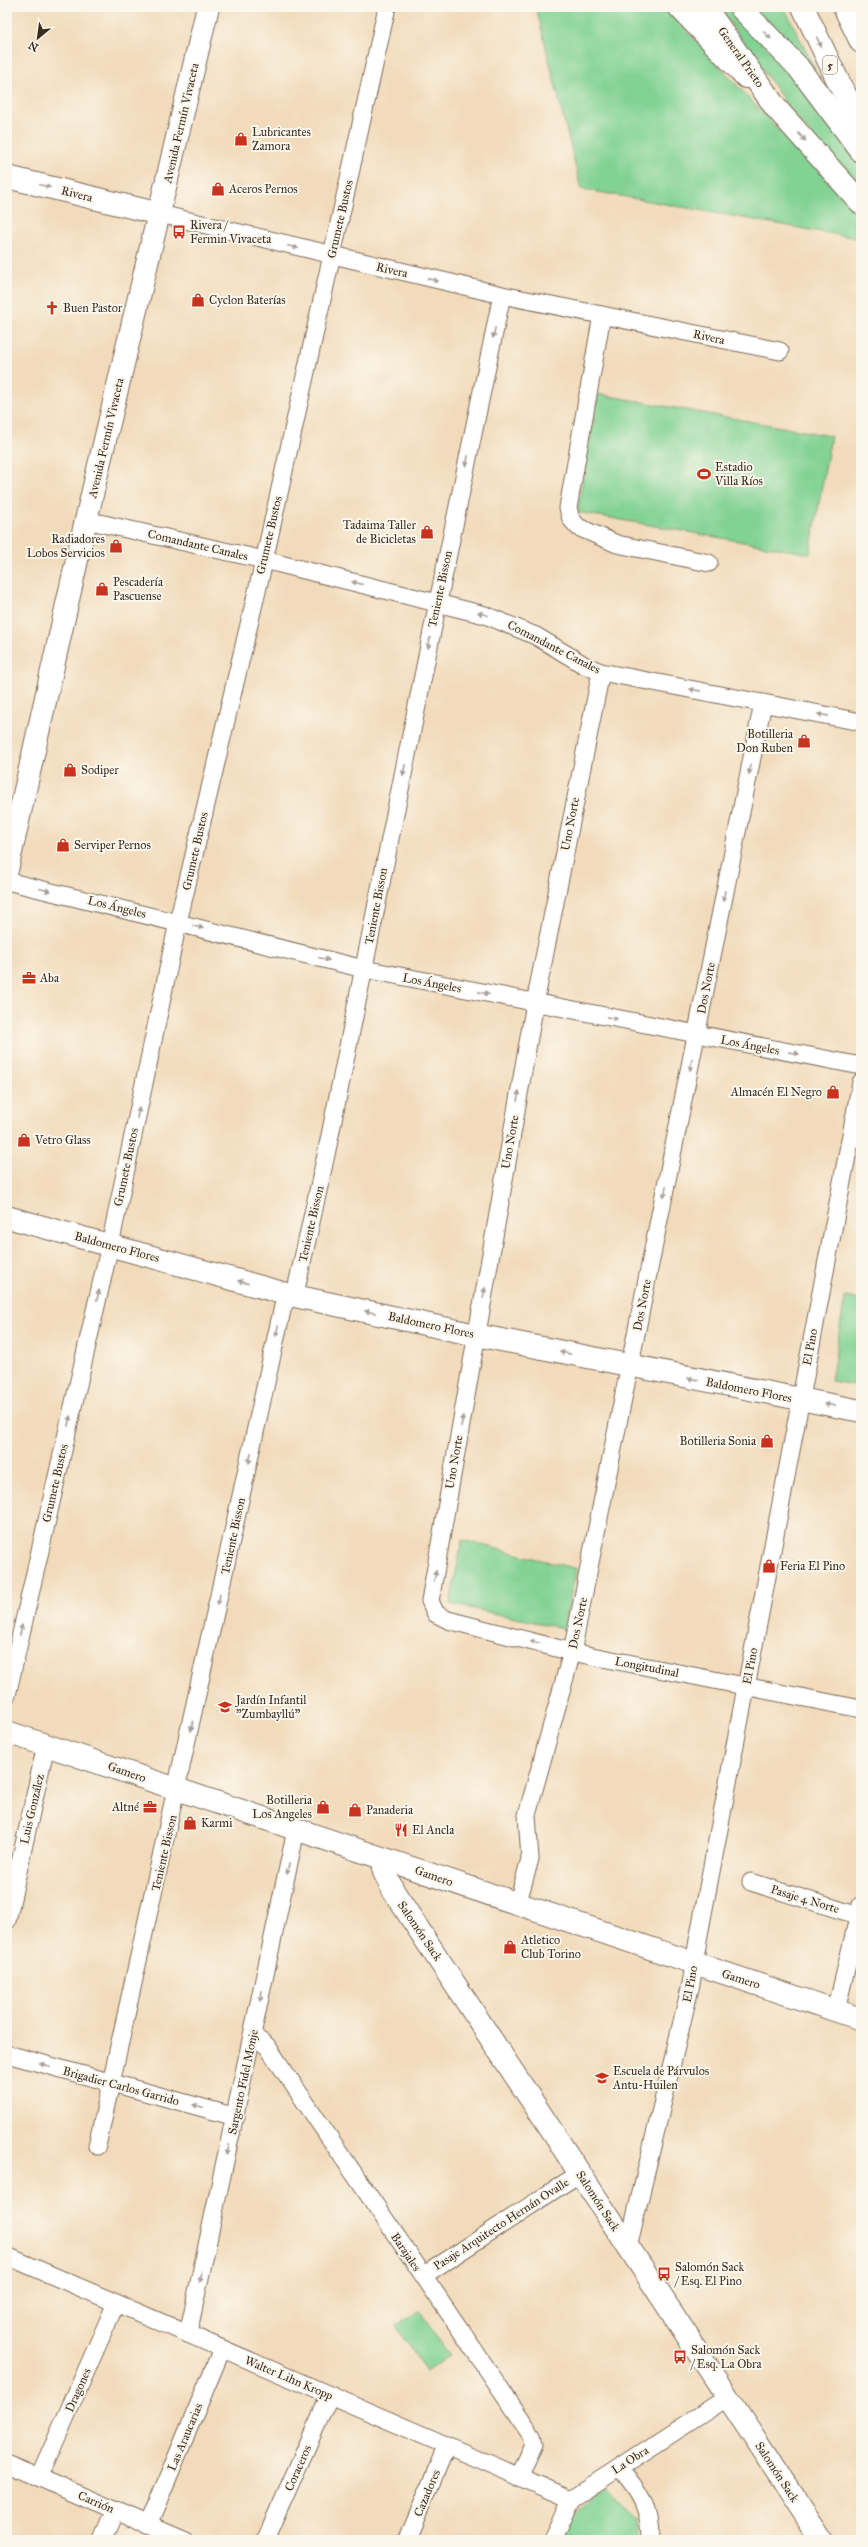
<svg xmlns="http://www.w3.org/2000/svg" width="868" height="2547" font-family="'IM FELL Great Primer',serif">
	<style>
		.green { fill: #81d293; stroke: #5e7e58 }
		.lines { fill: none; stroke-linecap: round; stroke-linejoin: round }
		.street-casing { stroke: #7b6855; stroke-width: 19 }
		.secondary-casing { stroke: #7b6855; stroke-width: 24 }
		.primary-casing { stroke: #7b6855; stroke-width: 24 }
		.highway-casing { stroke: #7b6855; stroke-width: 24 }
		.street { stroke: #fff; stroke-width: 17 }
		.secondary { stroke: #fff; stroke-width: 22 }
		.primary { stroke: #fff; stroke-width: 22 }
		.highway { stroke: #fff; stroke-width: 22 }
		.oneway { fill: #a79f9a }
		.labels { text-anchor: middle; stroke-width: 4; stroke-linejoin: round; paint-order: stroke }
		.shield { fill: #fbf7ec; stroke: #75685c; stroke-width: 1 }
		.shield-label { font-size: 11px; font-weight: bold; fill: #3b2a1e }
		.street-label { font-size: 12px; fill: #3b2a1e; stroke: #fbf7ec }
		.poi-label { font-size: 12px; fill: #3b2a1e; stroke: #fbf7ec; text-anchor: start }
	</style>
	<rect width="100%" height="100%" fill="#fbf7ec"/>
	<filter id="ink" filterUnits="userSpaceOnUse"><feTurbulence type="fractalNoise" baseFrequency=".025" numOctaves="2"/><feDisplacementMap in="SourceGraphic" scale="8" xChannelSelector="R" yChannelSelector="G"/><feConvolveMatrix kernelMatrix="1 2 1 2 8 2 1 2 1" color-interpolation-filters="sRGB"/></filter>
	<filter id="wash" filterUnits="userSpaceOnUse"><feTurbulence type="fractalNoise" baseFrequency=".012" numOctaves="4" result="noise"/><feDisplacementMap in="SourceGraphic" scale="16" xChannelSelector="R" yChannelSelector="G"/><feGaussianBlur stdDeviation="0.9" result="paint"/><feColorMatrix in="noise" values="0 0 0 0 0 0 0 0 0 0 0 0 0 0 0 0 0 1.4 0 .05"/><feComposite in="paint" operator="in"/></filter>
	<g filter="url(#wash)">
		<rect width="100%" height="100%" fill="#f2dbbb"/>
		<!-- green -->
		<g class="green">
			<path d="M 536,7 L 665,7 L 783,135 L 800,149 L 861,219 L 861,239 L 581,189 Z"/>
			<path d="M 719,7 L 731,7 L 791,74 L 861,166 L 861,192 L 792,112 Z"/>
			<path d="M 753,7 L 784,7 L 816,71 Z"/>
			<path d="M 598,394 L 831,436 L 810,554 L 577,512 Z"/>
			<path d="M 845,1297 L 861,1300 L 861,1386 L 831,1381 Z"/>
			<path d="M 462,1540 L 577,1569 L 563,1628 L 450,1604 Z"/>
			<path d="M 419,2311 L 450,2356 L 426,2371 L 396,2326 Z"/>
			<path d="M 607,2489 L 635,2518 L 636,2540 L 561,2540 C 573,2513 583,2505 607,2489 Z"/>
		</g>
	</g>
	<g filter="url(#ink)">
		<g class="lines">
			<!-- street casing -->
			<g class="street-casing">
				<g id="street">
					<path d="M 160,214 L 502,295 L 780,351"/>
					<path d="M 602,315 L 568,508 L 571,519 L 578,527 L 617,544 L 709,563"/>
					<path d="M 86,520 L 264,560 L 485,615 L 536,636 L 584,665 L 601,672 L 861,722"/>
					<path d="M 601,672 L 535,1003 L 430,1601 L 436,1614 L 448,1620 L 572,1652 L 861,1709"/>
					<path d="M 7,881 L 364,969 L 861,1066"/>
					<path d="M 7,1695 L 110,1245 L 178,922 L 262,570 L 387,7"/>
					<path d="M 751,1882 L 859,1916"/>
					<path d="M 517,1905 L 530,1859 L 527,1815 L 572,1652 L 763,703"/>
					<path d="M 7,1921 L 46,1745"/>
					<path d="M 836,2011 L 861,1905"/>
					<path d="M 253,2036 L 267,2046 L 532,2435 L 534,2444 L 519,2477"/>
					<path d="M 7,2054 L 236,2117"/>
					<path d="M 97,2146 L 283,1306 L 297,1285 L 326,1155 L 438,602 L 502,295"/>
					<path d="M 628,2247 L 691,1984 L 698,1940 L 861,1082"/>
					<path d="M 7,2256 L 571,2499"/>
					<path d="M 423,2276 L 580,2173"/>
					<path d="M 188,2334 L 296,1830"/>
					<path d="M 7,2464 L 185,2540"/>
					<path d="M 619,2468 C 640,2492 650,2507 650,2540"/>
					<path d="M 39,2478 L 116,2303"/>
					<path d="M 148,2525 L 222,2349"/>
					<path d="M 102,2540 L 115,2510"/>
					<path d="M 265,2540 L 330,2395"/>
					<path d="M 407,2540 L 447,2445"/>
					<path d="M 553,2540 L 571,2499 L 728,2397"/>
				</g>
			</g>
			<!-- secondary casing -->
			<g class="secondary-casing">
				<g id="secondary">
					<path d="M 679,7 L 746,77"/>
					<path d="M 7,177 L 160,214"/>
					<path d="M 7,870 L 86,520 L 208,7"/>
					<path d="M 7,1217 L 290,1295 L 476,1335 L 861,1411"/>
					<path d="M 7,1732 L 861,2019"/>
					<path d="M 384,1860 L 384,1872 L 394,1892 L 822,2540"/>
				</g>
			</g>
			<!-- primary casing -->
			<g class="primary-casing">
				<path id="primary" d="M 705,7 L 776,108 L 861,203"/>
			</g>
			<!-- highway casing -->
			<g class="highway-casing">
				<g id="highway">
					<path d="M 740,7 L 798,67 L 861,151"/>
					<path d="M 803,7 L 841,87 L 861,122"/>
					<path d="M 844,7 L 861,42"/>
				</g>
			</g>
			<!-- street -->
			<use href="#street" class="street"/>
			<!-- secondary -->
			<use href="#secondary" class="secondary"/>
			<!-- primary -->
			<use href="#primary" class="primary"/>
			<!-- highway -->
			<use href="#highway" class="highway"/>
		</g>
		<!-- one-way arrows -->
		<defs><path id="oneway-solid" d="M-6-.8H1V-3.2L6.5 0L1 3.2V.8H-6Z"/></defs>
		<g class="oneway">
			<use href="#oneway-solid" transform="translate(767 35) rotate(45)"/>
			<use href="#oneway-solid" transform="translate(819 42) rotate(64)"/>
			<use href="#oneway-solid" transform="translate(802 137) rotate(48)"/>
			<use href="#oneway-solid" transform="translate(45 186) rotate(14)"/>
			<use href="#oneway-solid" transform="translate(293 247) rotate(14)"/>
			<use href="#oneway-solid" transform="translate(433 280) rotate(13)"/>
			<use href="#oneway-solid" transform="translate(494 333) rotate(102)"/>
			<use href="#oneway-solid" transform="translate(467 461) rotate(102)"/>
			<use href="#oneway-solid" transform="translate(357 583) rotate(-166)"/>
			<use href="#oneway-solid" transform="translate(483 614) rotate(-163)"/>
			<use href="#oneway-solid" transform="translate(429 643) rotate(101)"/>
			<use href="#oneway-solid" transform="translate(695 690) rotate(-169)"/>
			<use href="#oneway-solid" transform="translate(823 715) rotate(-169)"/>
			<use href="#oneway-solid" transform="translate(750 769) rotate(101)"/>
			<use href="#oneway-solid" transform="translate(404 770) rotate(101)"/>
			<use href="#oneway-solid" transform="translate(45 890) rotate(14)"/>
			<use href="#oneway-solid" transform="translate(724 896) rotate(101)"/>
			<use href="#oneway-solid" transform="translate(198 927) rotate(14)"/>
			<use href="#oneway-solid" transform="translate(324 959) rotate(14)"/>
			<use href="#oneway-solid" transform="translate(484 993) rotate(11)"/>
			<use href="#oneway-solid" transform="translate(612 1018) rotate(11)"/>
			<use href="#oneway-solid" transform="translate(794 1053) rotate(11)"/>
			<use href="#oneway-solid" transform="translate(691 1065) rotate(101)"/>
			<use href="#oneway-solid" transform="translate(518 1096) rotate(-80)"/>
			<use href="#oneway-solid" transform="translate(138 1113) rotate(-78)"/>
			<use href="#oneway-solid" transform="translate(665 1192) rotate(101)"/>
			<use href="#oneway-solid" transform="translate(243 1282) rotate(-164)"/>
			<use href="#oneway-solid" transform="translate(484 1293) rotate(-80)"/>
			<use href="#oneway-solid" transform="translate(98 1295) rotate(-77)"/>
			<use href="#oneway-solid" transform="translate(370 1312) rotate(-168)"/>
			<use href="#oneway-solid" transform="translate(277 1331) rotate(102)"/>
			<use href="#oneway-solid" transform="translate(565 1353) rotate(-169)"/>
			<use href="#oneway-solid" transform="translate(693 1379) rotate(-169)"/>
			<use href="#oneway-solid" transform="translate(830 1405) rotate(-170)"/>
			<use href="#oneway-solid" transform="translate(69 1421) rotate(-77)"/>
			<use href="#oneway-solid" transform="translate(462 1421) rotate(-80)"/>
			<use href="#oneway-solid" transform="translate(250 1458) rotate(102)"/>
			<use href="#oneway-solid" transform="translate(435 1576) rotate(-80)"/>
			<use href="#oneway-solid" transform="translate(219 1599) rotate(102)"/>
			<use href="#oneway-solid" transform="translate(21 1630) rotate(-78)"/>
			<use href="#oneway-solid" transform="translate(535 1642) rotate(-165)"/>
			<use href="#oneway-solid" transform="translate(192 1726) rotate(102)"/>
			<use href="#oneway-solid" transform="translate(288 1869) rotate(102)"/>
			<use href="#oneway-solid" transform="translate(261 1996) rotate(102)"/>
			<use href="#oneway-solid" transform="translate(45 2065) rotate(-165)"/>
			<use href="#oneway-solid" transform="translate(198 2106) rotate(-165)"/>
			<use href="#oneway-solid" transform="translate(228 2150) rotate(102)"/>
			<use href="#oneway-solid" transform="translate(201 2277) rotate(102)"/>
		</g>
	</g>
	<!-- icons -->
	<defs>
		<g id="shop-bare" transform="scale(1.08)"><path d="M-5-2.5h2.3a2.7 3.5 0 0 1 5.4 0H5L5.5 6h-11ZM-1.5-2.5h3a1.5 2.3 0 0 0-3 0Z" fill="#c8321e" stroke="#fbf7ec" stroke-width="2.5" paint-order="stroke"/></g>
		<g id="bus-bare" transform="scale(1.08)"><path d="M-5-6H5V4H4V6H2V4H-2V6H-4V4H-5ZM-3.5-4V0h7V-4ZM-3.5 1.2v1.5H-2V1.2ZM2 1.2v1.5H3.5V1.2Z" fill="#c8321e" stroke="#fbf7ec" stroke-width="2.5" paint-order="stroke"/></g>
		<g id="church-bare" transform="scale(1.08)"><path d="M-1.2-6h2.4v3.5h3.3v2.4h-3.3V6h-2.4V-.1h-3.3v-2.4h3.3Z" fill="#c8321e" stroke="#fbf7ec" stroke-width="2.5" paint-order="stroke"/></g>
		<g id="stadium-bare" transform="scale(1.08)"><path d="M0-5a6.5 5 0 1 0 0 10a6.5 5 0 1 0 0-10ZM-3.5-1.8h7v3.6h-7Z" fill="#c8321e" stroke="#fbf7ec" stroke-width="2.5" paint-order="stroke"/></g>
		<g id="office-bare" transform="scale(1.08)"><path d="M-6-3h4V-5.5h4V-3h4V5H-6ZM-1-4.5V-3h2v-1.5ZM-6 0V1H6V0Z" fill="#c8321e" stroke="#fbf7ec" stroke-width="2.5" paint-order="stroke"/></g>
		<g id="school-bare" transform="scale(1.08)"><path d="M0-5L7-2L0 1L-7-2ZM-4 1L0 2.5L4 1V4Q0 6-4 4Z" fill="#c8321e" stroke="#fbf7ec" stroke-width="2.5" paint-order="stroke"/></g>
		<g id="restaurant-bare" transform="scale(1.08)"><path d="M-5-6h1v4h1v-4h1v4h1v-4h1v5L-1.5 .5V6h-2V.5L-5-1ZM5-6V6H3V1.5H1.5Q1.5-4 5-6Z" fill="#c8321e" stroke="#fbf7ec" stroke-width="2.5" paint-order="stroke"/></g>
	</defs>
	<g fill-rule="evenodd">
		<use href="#shop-bare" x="241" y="139"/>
		<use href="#shop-bare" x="218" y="189"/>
		<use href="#bus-bare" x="179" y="232"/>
		<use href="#shop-bare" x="198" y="300"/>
		<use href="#church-bare" x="52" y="308"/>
		<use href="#stadium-bare" x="704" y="474"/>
		<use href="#shop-bare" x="427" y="532"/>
		<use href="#shop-bare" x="116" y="546"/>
		<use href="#shop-bare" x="102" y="589"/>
		<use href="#shop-bare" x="804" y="741"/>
		<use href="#shop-bare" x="70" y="770"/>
		<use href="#shop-bare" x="63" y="845"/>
		<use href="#office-bare" x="29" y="978"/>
		<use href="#shop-bare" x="833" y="1092"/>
		<use href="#shop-bare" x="24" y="1140"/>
		<use href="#shop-bare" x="767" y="1441"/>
		<use href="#shop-bare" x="769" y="1566"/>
		<use href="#school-bare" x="225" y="1707"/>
		<use href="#office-bare" x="150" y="1807"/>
		<use href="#shop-bare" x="323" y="1807"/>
		<use href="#shop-bare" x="355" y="1810"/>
		<use href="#shop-bare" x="190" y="1823"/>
		<use href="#restaurant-bare" x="401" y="1830"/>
		<use href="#shop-bare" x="510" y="1947"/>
		<use href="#school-bare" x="602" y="2078"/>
		<use href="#bus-bare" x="664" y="2274"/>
		<use href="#bus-bare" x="680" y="2357"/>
	</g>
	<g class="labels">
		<!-- shield labels -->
		<rect class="shield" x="823" y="56" width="14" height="18" rx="3"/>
		<g class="shield-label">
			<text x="830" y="69">5</text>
		</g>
		<!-- street labels -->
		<g class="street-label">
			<text transform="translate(741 57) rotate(55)" y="4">General Prieto</text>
			<text transform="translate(181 123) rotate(-77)" y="4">Avenida Fermín Vivaceta</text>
			<text transform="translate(77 194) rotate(14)" y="4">Rivera</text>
			<text transform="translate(340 219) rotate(-77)" y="4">Grumete Bustos</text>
			<text transform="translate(392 270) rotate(13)" y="4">Rivera</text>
			<text transform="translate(709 337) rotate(12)" y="4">Rivera</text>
			<text transform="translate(106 438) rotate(-77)" y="4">Avenida Fermín Vivaceta</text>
			<text transform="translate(269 535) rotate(-77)" y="4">Grumete Bustos</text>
			<text transform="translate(198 545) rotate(13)" y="4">Comandante Canales</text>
			<text transform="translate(440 589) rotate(-78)" y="4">Teniente Bisson</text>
			<text transform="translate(554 647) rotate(27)" y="4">Comandante Canales</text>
			<text transform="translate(570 824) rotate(-79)" y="4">Uno Norte</text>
			<text transform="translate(195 851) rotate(-77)" y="4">Grumete Bustos</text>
			<text transform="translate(376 906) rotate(-79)" y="4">Teniente Bisson</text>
			<text transform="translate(117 907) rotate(14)" y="4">Los Ángeles</text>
			<text transform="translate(432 983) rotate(11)" y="4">Los Ángeles</text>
			<text transform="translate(706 988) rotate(-79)" y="4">Dos Norte</text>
			<text transform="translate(750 1045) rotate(11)" y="4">Los Ángeles</text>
			<text transform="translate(510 1142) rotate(-80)" y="4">Uno Norte</text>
			<text transform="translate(126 1167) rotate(-78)" y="4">Grumete Bustos</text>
			<text transform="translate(311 1224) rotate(-77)" y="4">Teniente Bisson</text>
			<text transform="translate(117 1247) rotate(15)" y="4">Baldomero Flores</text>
			<text transform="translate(642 1305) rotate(-79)" y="4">Dos Norte</text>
			<text transform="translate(431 1325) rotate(12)" y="4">Baldomero Flores</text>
			<text transform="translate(810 1347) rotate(-79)" y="4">El Pino</text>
			<text transform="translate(749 1390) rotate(11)" y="4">Baldomero Flores</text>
			<text transform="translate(454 1462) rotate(-80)" y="4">Uno Norte</text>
			<text transform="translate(55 1483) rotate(-77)" y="4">Grumete Bustos</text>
			<text transform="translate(233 1536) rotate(-78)" y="4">Teniente Bisson</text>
			<text transform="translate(578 1623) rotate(-78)" y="4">Dos Norte</text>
			<text transform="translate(750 1666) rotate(-79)" y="4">El Pino</text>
			<text transform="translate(647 1667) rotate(11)" y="4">Longitudinal</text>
			<text transform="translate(127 1772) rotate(19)" y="4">Gamero</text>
			<text transform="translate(32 1809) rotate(-77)" y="4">Luis González</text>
			<text transform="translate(164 1853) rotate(-77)" y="4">Teniente Bisson</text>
			<text transform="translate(434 1876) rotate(19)" y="4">Gamero</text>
			<text transform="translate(805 1899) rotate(17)" y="4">Pasaje 4 Norte</text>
			<text transform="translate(420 1931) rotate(56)" y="4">Salomón Sack</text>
			<text transform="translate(741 1979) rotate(18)" y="4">Gamero</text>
			<text transform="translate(690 1984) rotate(-79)" y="4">El Pino</text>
			<text transform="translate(243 2082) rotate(-78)" y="4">Sargento Fidel Monje</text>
			<text transform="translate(121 2086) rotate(15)" y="4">Brigadier Carlos Garrido</text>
			<text transform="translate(598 2201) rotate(57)" y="4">Salomón Sack</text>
			<text transform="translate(501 2224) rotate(-33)" y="4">Pasaje Arquitecto Hernán Ovalle</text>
			<text transform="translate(406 2252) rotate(56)" y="4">Barajales</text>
			<text transform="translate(289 2378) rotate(23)" y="4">Walter Lihn Kropp</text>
			<text transform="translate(78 2390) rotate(-66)" y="4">Dragones</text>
			<text transform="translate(185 2437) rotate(-67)" y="4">Las Araucarias</text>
			<text transform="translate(630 2460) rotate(-33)" y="4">La Obra</text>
			<text transform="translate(298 2468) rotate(-66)" y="4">Coraceros</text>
			<text transform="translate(777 2472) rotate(57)" y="4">Salomón Sack</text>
			<text transform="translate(427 2493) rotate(-67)" y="4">Cazadores</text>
			<text transform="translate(96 2502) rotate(23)" y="4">Carrión</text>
		</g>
		<!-- poi labels -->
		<g class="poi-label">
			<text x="252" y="136">Lubricantes<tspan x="252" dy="14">Zamora</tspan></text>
			<text x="229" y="193">Aceros Pernos</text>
			<text x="190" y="229">Rivera /<tspan x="190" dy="14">Fermin Vivaceta</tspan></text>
			<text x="209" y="304">Cyclon Baterías</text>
			<text x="63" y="312">Buen Pastor</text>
			<text x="715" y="471">Estadio<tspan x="715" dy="14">Villa Ríos</tspan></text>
			<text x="416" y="529" text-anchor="end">Tadaima Taller<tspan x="416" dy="14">de Bicicletas</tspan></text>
			<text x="105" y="543" text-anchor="end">Radiadores<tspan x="105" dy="14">Lobos Servicios</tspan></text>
			<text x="113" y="586">Pescadería<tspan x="113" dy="14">Pascuense</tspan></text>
			<text x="793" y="738" text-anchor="end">Botilleria<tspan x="793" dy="14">Don Ruben</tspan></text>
			<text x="81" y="774">Sodiper</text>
			<text x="74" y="849">Serviper Pernos</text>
			<text x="40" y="982">Aba</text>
			<text x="822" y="1096" text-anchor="end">Almacén El Negro</text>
			<text x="35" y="1144">Vetro Glass</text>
			<text x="756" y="1445" text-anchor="end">Botilleria Sonia</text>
			<text x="780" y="1570">Feria El Pino</text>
			<text x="236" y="1704">Jardín Infantil<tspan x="236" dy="14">"Zumbayllú"</tspan></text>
			<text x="312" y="1804" text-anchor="end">Botilleria<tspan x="312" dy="14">Los Angeles</tspan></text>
			<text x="139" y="1811" text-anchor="end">Altné</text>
			<text x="366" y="1814">Panaderia</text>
			<text x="201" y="1827">Karmi</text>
			<text x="412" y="1834">El Ancla</text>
			<text x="521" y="1944">Atletico<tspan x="521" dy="14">Club Torino</tspan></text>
			<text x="613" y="2075">Escuela de Párvulos<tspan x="613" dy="14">Antu-Huilen</tspan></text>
			<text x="675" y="2271">Salomón Sack<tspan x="675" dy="14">/ Esq. El Pino</tspan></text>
			<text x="691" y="2354">Salomón Sack<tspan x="691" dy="14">/ Esq. La Obra</tspan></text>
		</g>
	</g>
	<!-- margin -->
	<rect width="868" height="2547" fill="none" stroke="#fbf7ec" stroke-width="24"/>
	<!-- north arrow -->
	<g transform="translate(38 38) rotate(209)" stroke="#fbf7ec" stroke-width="3" paint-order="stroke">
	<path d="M0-3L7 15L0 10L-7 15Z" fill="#3b2a1e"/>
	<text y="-6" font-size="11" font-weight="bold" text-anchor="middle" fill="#3b2a1e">N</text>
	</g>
</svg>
